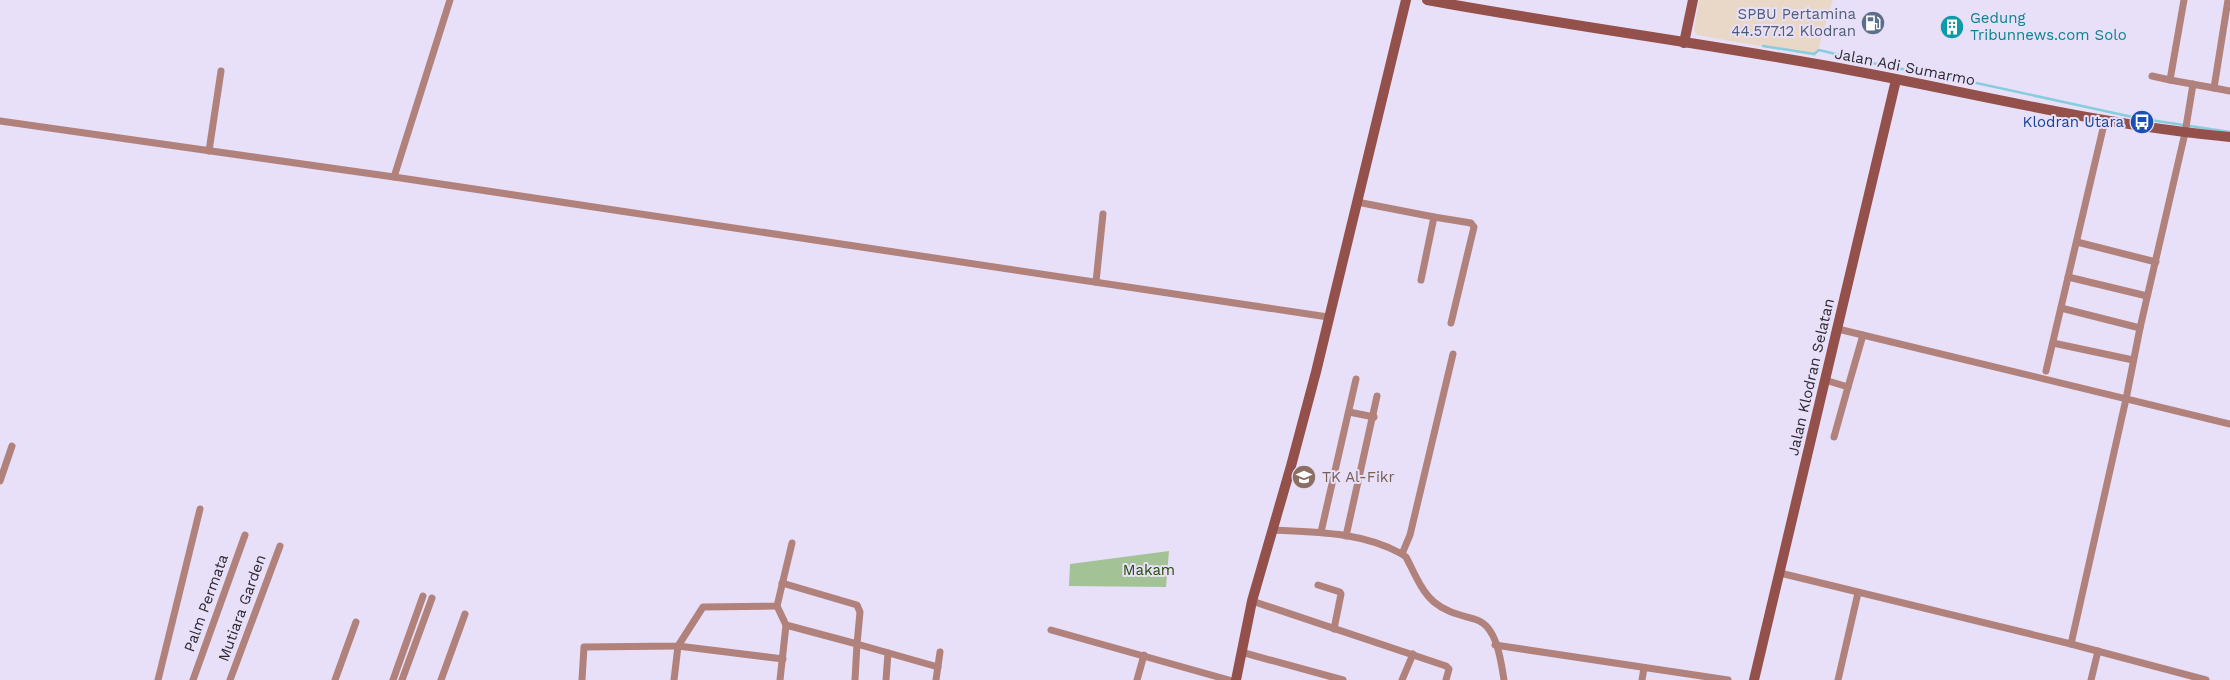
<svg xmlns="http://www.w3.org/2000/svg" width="2230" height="680" font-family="'Work Sans',sans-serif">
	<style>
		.commercial { fill: #e9d7c7 }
		.green { fill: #a3c396 }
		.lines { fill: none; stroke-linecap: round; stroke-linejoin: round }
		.stream { stroke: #86cddd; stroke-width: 2.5 }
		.street { stroke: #b1817c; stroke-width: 7 }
		.secondary { stroke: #94504b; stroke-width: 10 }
		.labels { text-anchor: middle; stroke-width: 4; stroke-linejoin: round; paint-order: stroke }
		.service-label { font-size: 15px; fill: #4e5e75; stroke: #e8e0f8; text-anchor: end }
		.culture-label { font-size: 15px; fill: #0d838f; stroke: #e8e0f8; text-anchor: start }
		.street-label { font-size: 15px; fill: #2d2a33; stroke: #e8e0f8 }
		.transit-label { font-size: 15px; fill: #164399; stroke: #e8e0f8; text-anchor: end }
		.education-label { font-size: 15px; fill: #785e54; stroke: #e8e0f8; text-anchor: start }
		.park-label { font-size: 15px; fill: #224c09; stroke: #e8e0f8 }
	</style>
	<rect width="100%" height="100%" fill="#e8e0f8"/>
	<!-- commercial -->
	<path class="commercial" d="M 1699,0 L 1833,0 L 1816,56 L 1697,35 L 1694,30 Z"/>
	<!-- green -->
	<path class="green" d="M 1169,551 L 1166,587 L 1069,586 L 1070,564 Z"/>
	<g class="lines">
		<!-- stream -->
		<path class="stream" d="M 1763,46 L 1814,54 L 1819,50 L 1893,68 L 1921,71 L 2137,118 L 2230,132"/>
		<!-- street -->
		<g class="street">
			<path d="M 2184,0 L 2170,80 L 2214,88 L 2228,0"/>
			<path d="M 2152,76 L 2170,80"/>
			<path d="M 2214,88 L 2230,91"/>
			<path d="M 0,121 L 394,177 L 1328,317"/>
			<path d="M 209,151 L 221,71"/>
			<path d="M 394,177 L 450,0"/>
			<path d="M 1357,202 L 1434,217 L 1421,280"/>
			<path d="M 1434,217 L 1471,223 L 1474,227 L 1451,323"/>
			<path d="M 2077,242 L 2156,262"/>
			<path d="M 2068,277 L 2147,296"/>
			<path d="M 1096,282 L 1103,214"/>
			<path d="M 2061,308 L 2140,328"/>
			<path d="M 1838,329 L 2230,424"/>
			<path d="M 2053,343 L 2133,360"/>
			<path d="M 2046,371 L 2105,120"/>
			<path d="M 1825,380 L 1848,387 L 1834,437"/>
			<path d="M 1848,387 L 1863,335"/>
			<path d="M 1349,412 L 1374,417"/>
			<path d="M 0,481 L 12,446"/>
			<path d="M 1272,530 C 1316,532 1362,532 1402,554 L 1406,557 C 1414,572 1421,591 1434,602 C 1447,613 1461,615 1477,620 C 1497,627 1501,661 1504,680"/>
			<path d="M 1321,532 L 1356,379"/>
			<path d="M 1346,536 L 1377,396"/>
			<path d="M 1402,554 L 1410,535 L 1453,354"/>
			<path d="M 1780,573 L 2071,644 L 2206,680"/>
			<path d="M 1318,585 L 1340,592 L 1341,594 L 1334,629"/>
			<path d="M 1252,601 L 1446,666 L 1449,669 L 1446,680"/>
			<path d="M 777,606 L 786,625 L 857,644 L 860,612 L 857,605 L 782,583"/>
			<path d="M 1051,630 L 1229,680"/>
			<path d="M 2071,644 L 2126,399 L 2140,328 L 2185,133 L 2193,84"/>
			<path d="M 1495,645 L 1728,680"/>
			<path d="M 1241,652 L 1343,680"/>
			<path d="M 158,680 L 200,509"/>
			<path d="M 193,680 L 245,535"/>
			<path d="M 230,680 L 280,546"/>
			<path d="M 335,680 L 356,622"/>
			<path d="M 393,680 L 423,596"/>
			<path d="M 402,680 L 432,598"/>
			<path d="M 441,680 L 465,614"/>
			<path d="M 582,680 L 584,647 L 678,646 L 703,607 L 777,606 L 792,543"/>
			<path d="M 674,680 L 678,646 L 783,659"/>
			<path d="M 780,680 L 786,625"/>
			<path d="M 855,680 L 857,644 L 938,667"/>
			<path d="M 886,680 L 888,653"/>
			<path d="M 936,680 L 940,652"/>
			<path d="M 1137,680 L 1144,655"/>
			<path d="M 1402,680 L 1413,654"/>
			<path d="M 1642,680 L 1644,668"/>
			<path d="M 1838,680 L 1858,593"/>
			<path d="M 2091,680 L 2098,651"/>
		</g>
		<!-- secondary -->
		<g class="secondary">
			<path d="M 1427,0 C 1564,25 1702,43 1839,68 C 1969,92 2098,125 2230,137"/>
			<path d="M 1684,43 L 1693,0"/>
			<path d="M 1236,680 L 1252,601 L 1291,466 L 1316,372 L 1406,0"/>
			<path d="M 1754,680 L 1896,80"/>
		</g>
	</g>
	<!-- icons -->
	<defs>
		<g id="fuel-disc" transform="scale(1.25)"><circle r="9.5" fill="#5c6f8a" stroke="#e8e0f8"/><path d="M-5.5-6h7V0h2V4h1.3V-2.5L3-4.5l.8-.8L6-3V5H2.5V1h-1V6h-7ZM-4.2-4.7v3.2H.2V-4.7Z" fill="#fff"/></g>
		<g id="building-disc" transform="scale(1.25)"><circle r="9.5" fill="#0f9aa8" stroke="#e8e0f8"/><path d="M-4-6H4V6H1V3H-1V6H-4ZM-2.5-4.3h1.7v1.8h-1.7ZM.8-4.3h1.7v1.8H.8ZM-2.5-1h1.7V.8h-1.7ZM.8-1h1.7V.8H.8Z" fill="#fff"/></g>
		<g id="bus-disc" transform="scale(1.25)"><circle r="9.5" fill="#1a4fb4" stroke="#e8e0f8"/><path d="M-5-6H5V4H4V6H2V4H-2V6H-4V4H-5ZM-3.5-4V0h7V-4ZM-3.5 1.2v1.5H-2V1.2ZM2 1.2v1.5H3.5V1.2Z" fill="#fff"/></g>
		<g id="school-disc" transform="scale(1.25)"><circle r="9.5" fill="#8d6e63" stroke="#e8e0f8"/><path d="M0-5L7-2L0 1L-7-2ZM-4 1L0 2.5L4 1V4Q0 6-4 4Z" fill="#fff"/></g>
	</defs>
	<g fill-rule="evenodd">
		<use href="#fuel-disc" x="1873" y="23"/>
		<use href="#building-disc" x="1952" y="27"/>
		<use href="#bus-disc" x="2142" y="122"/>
		<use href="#school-disc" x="1304" y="477"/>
	</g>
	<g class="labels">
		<!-- service labels -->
		<g class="service-label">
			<text x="1856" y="19">SPBU Pertamina<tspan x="1856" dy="17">44.577.12 Klodran</tspan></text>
		</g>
		<!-- culture labels -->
		<g class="culture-label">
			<text x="1970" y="23">Gedung<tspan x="1970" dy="17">Tribunnews.com Solo</tspan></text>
		</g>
		<!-- street labels -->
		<g class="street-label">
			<text transform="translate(1905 67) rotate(11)" y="5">Jalan Adi Sumarmo</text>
			<text transform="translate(1811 377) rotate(-77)" y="5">Jalan Klodran Selatan</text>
			<text transform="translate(206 603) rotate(-70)" y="5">Palm Permata</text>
			<text transform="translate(242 608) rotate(-70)" y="5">Mutiara Garden</text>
		</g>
		<!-- transit labels -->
		<g class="transit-label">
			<text x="2124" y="127">Klodran Utara</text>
		</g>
		<!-- education labels -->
		<g class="education-label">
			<text x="1322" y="482">TK Al-Fikr</text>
		</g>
		<!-- park labels -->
		<g class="park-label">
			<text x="1149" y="575">Makam</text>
		</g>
	</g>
</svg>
